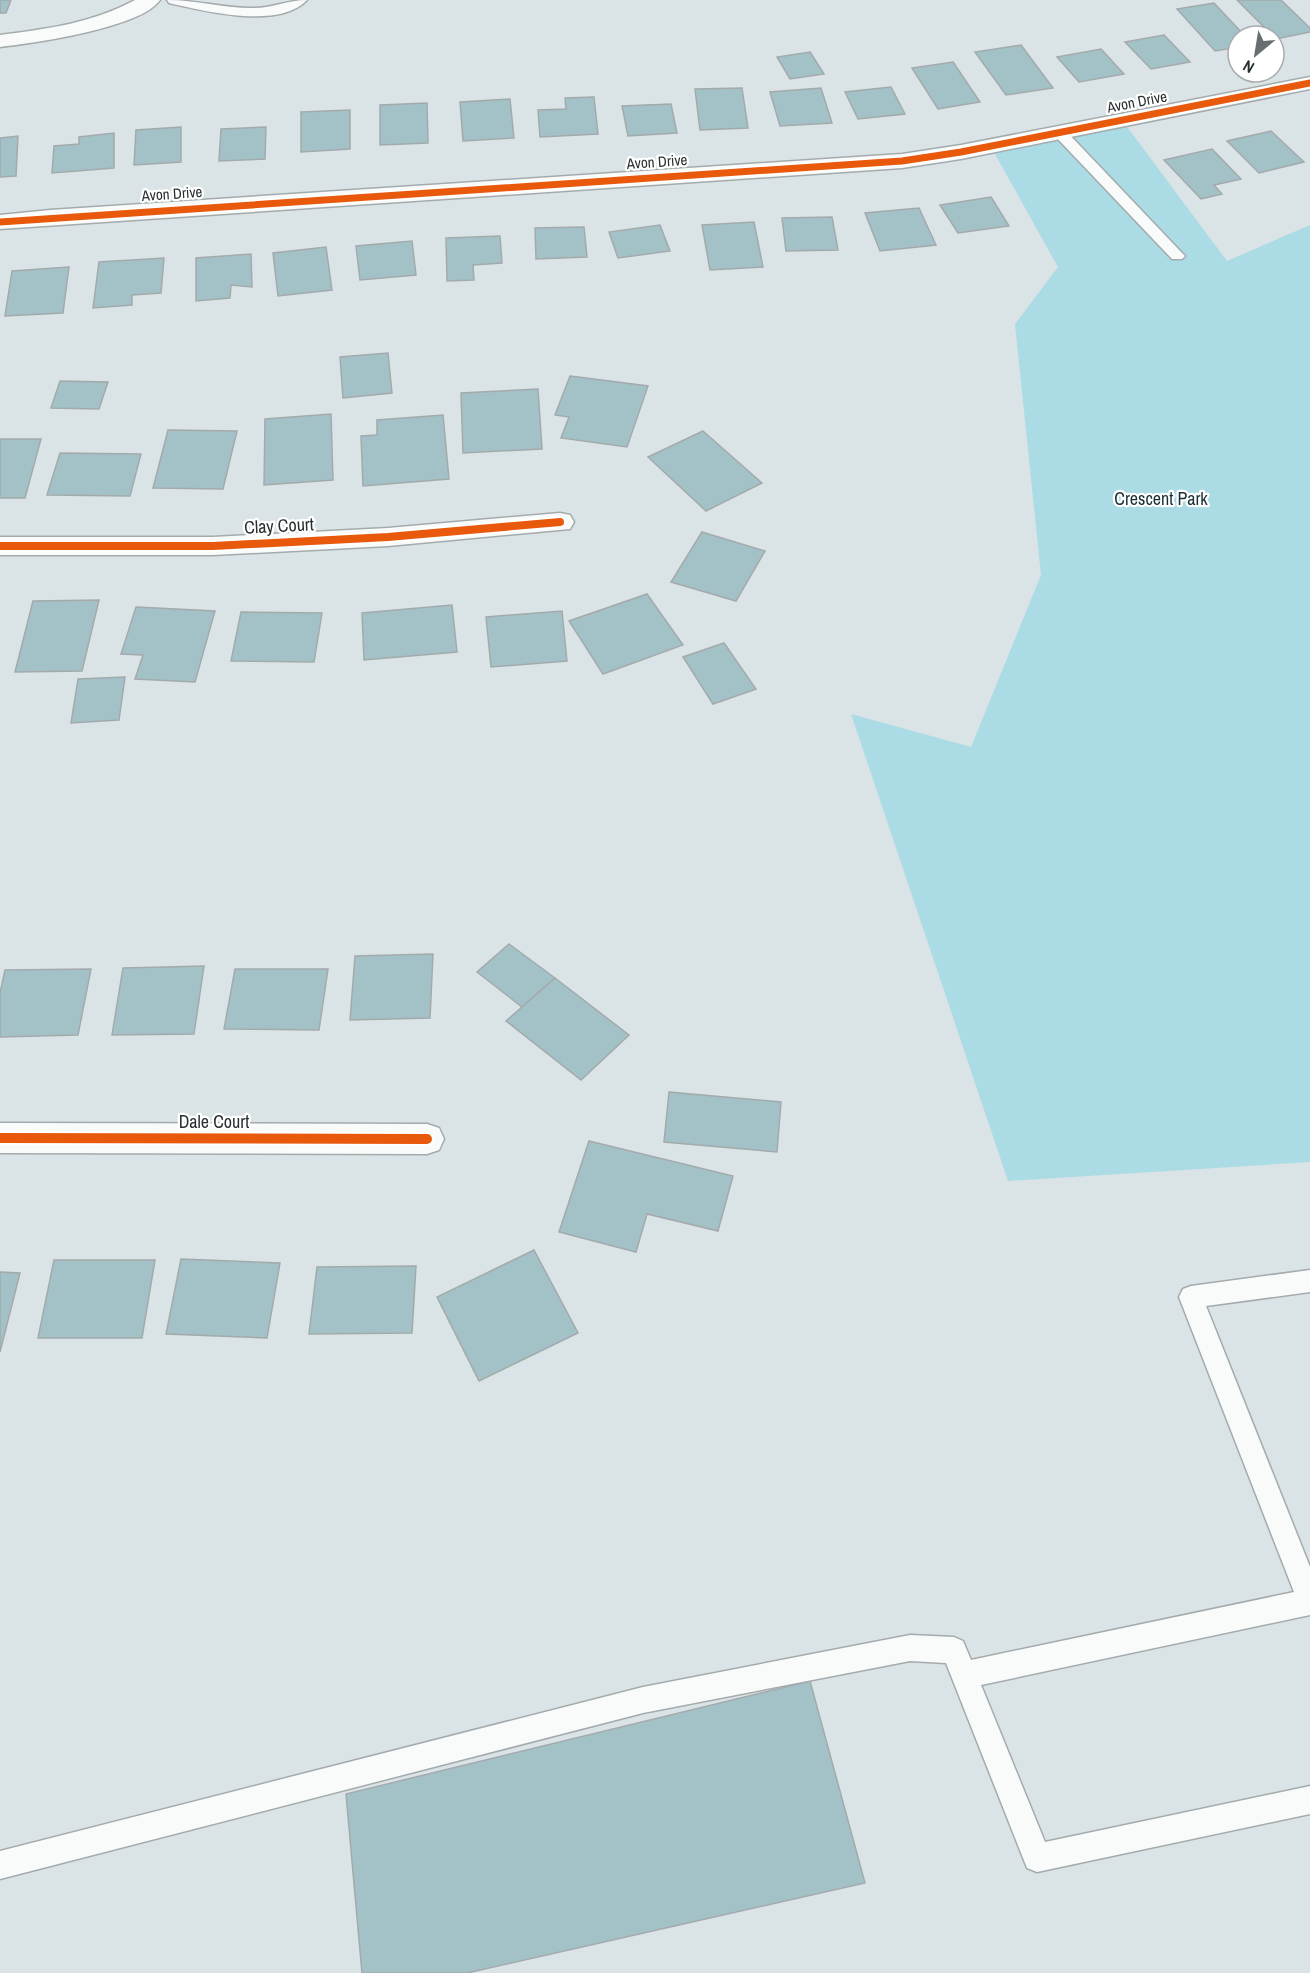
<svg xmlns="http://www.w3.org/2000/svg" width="1310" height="1973" font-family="'Archivo Narrow',sans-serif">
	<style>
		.green { fill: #abdbe4 }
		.building { fill: #a2c2c7; stroke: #a4aaac; stroke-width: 1.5 }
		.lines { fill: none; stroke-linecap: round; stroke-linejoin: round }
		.service-casing { stroke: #a4abac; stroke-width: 3 }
		.minor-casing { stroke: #a4abac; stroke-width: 3 }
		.service { fill: #f9fbfb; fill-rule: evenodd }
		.minor { fill: #f9fbfb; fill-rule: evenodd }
		.cycleway-far2-casing { stroke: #fff; stroke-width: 10 }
		.cycleway-far1-casing { stroke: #fff; stroke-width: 12 }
		.cycleway-casing { stroke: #fff; stroke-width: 14 }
		.cycleway-far2 { stroke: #e8590c; stroke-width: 7 }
		.cycleway-far1 { stroke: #e8590c; stroke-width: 8 }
		.cycleway { stroke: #e8590c; stroke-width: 10 }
		.labels { text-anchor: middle; stroke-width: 4.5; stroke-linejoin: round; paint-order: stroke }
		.far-street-label { font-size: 15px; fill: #282f30; stroke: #fff }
		.park-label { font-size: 18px; fill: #182f34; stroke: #fff }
		.street-label { font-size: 18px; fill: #282f30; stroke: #fff }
	</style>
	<rect width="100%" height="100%" fill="#dae3e5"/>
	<!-- green -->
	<path class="green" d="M 1122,120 L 1227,261 L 1310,225 L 1310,1162 L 1008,1181 L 851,714 L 971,747 L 1041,575 L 1015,324 L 1058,267 L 991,147 Z"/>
	<!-- building -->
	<g class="building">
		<path d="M 0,0 L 11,0 L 6,13 L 0,13 Z"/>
		<path d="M 1237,0 L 1281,0 L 1310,28 L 1310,32 L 1276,39 Z"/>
		<path d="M 1214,3 L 1245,36 L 1238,36 L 1238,47 L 1215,51 L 1177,9 Z"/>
		<path d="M 1164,35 L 1190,62 L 1151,69 L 1125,42 Z"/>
		<path d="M 1021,45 L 1053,88 L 1006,95 L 975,52 Z"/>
		<path d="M 1101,49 L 1124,74 L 1079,82 L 1057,57 Z"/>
		<path d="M 810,52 L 824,74 L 790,79 L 777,57 Z"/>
		<path d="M 953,62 L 980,102 L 938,109 L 912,68 Z"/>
		<path d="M 891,87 L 905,114 L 858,119 L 845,92 Z"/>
		<path d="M 742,88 L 748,128 L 700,130 L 695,89 Z"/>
		<path d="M 821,88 L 832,123 L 780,126 L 770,92 Z"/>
		<path d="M 594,97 L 598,134 L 540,137 L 538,110 L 566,109 L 565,98 Z"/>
		<path d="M 510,99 L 514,138 L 463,141 L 460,102 Z"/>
		<path d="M 427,103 L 428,143 L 380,145 L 380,105 Z"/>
		<path d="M 671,104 L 677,133 L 628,136 L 622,106 Z"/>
		<path d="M 350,110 L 350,149 L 301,152 L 301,112 Z"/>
		<path d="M 181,127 L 181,162 L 134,165 L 136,130 Z"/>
		<path d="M 266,127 L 265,159 L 219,161 L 221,129 Z"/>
		<path d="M 1271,131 L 1304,162 L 1259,173 L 1227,141 Z"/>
		<path d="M 114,133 L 114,168 L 52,173 L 54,146 L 79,144 L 79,137 Z"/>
		<path d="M 18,136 L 16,176 L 0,177 L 0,138 Z"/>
		<path d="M 1212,149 L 1241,179 L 1214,185 L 1222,194 L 1201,199 L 1164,160 Z"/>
		<path d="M 991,197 L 1009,226 L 958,233 L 940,205 Z"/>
		<path d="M 919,208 L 936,245 L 880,251 L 865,213 Z"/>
		<path d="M 832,217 L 838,250 L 786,251 L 782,218 Z"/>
		<path d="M 754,222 L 763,267 L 710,270 L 702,225 Z"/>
		<path d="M 660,225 L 670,251 L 618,258 L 609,232 Z"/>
		<path d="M 584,227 L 587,257 L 536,259 L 535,228 Z"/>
		<path d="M 500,236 L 502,263 L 473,265 L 474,280 L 447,281 L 446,238 Z"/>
		<path d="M 412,241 L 416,275 L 360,280 L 356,246 Z"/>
		<path d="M 326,247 L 332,290 L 278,296 L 273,253 Z"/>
		<path d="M 251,254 L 252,287 L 231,285 L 230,298 L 196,301 L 196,258 Z"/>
		<path d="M 164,258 L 161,293 L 132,295 L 132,305 L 93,308 L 99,262 Z"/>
		<path d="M 69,267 L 63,313 L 5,316 L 12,271 Z"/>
		<path d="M 388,353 L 392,393 L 343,398 L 340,357 Z"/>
		<path d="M 570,376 L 648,386 L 627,447 L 561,438 L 569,417 L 555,415 Z"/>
		<path d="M 60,381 L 108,382 L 99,409 L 51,408 Z"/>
		<path d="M 538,389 L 542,449 L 463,453 L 461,393 Z"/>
		<path d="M 331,414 L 333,480 L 264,485 L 265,419 Z"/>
		<path d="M 443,415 L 449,479 L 363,486 L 361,436 L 377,435 L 377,420 Z"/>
		<path d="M 168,430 L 237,431 L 223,489 L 153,488 Z"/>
		<path d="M 703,431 L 762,483 L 706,511 L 648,457 Z"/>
		<path d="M 0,439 L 41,439 L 25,498 L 0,498 Z"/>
		<path d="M 60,453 L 141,454 L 130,496 L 47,495 Z"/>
		<path d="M 702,532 L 765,551 L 736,601 L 671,582 Z"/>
		<path d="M 647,594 L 683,645 L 603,674 L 569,621 Z"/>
		<path d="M 99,600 L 82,671 L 15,672 L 33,601 Z"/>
		<path d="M 452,605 L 457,652 L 364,660 L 362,613 Z"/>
		<path d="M 136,607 L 215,611 L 195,682 L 135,679 L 143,655 L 121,654 Z"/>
		<path d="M 562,611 L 567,661 L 491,667 L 486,617 Z"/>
		<path d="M 241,612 L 322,613 L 314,662 L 231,661 Z"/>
		<path d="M 724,643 L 756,689 L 713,704 L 683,657 Z"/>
		<path d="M 125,677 L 119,720 L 71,723 L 78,679 Z"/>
		<path d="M 509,944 L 555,978 L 522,1007 L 477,972 Z"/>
		<path d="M 433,954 L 430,1018 L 350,1020 L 355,956 Z"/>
		<path d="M 204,966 L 194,1034 L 112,1035 L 123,968 Z"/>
		<path d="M 91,969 L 78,1035 L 0,1037 L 0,993 L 5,970 Z"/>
		<path d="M 235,969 L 328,969 L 319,1030 L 224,1029 Z"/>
		<path d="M 555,978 L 629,1035 L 581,1080 L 506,1021 Z"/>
		<path d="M 669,1092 L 781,1102 L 777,1152 L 664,1142 Z"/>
		<path d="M 589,1141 L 733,1176 L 718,1231 L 647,1214 L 636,1252 L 559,1232 Z"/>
		<path d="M 534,1250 L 578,1333 L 479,1381 L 437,1297 Z"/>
		<path d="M 181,1259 L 280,1263 L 267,1338 L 166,1334 Z"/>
		<path d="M 54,1260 L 155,1260 L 142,1338 L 38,1338 Z"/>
		<path d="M 416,1266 L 412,1333 L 309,1334 L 317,1267 Z"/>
		<path d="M 0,1272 L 20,1273 L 0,1352 Z"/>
		<path d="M 810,1681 L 865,1883 L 467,1973 L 362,1973 L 346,1794 Z"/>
	</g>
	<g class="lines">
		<!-- service casing -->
		<g class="service-casing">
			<g id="service">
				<path d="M 167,0 C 196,0 223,8 251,8 C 271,9 287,0 307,0 C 279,30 204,11 169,3 Z"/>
				<path d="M 1060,129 L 1065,130 L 1182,253 L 1185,256 L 1182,259 L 1172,259 L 1055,136 L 1053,133 L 1055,130 Z"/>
				<path d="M 1310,1270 L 1310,1292 L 1206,1306 L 1310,1567 L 1310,1615 L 981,1685 L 1045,1842 L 1310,1786 L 1310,1814 L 1037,1872 L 1027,1868 L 946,1663 L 910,1661 L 643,1713 L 0,1879 L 0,1851 L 643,1687 L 910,1635 L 954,1637 L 963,1641 L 971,1660 L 1294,1592 L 1179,1297 L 1183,1289 L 1191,1286 Z"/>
			</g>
		</g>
		<!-- minor casing -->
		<g class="minor-casing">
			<g id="minor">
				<path d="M 135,0 L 160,0 C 141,28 34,43 0,47 L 0,35 C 47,29 93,23 135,0 Z"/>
				<path d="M 1310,77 L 1310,89 L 961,159 L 902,168 L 0,229 L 0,215 L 50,210 L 902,154 L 961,145 Z"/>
				<path d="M 560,513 L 570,515 L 574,522 L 570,529 L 388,546 L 213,555 L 0,555 L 0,537 L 213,537 L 388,528 Z"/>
				<path d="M 0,1123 L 427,1124 L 439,1128 L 444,1139 L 439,1150 L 427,1154 L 0,1153 Z"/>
			</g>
		</g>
		<!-- service -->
		<use href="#service" class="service"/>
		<!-- minor -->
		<use href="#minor" class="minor"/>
		<!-- cycleway-far2 casing -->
		<g class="cycleway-far2-casing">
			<path id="cycleway-far2" d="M 0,222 L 902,161 L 961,152 L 1310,83"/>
		</g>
		<!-- cycleway-far1 casing -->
		<g class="cycleway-far1-casing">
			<path id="cycleway-far1" d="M 0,546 L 213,546 L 388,537 L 560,522"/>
		</g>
		<!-- cycleway casing -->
		<g class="cycleway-casing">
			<path id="cycleway" d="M 0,1138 L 427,1139"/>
		</g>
		<!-- cycleway-far2 -->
		<use href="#cycleway-far2" class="cycleway-far2"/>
		<!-- cycleway-far1 -->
		<use href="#cycleway-far1" class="cycleway-far1"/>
		<!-- cycleway -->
		<use href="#cycleway" class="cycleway"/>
	</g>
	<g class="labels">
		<!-- far-street labels -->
		<g class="far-street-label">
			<text transform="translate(1137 102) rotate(-11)" y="5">Avon Drive</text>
			<text transform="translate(657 162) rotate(-4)" y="5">Avon Drive</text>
			<text transform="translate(172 194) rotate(-4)" y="5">Avon Drive</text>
		</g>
		<!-- park labels -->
		<g class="park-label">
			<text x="1161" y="505">Crescent Park</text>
		</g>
		<!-- street labels -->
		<g class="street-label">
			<text transform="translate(279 526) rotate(-3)" y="6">Clay Court</text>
			<text x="214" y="1128">Dale Court</text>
		</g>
	</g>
	<!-- north arrow -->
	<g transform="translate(1256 54) rotate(210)"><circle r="28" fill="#ffffff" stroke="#a9acac" stroke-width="1.5"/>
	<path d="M0-4.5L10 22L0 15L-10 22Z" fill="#666e6f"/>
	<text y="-9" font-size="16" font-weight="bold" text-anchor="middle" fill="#282f30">N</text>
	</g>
</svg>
